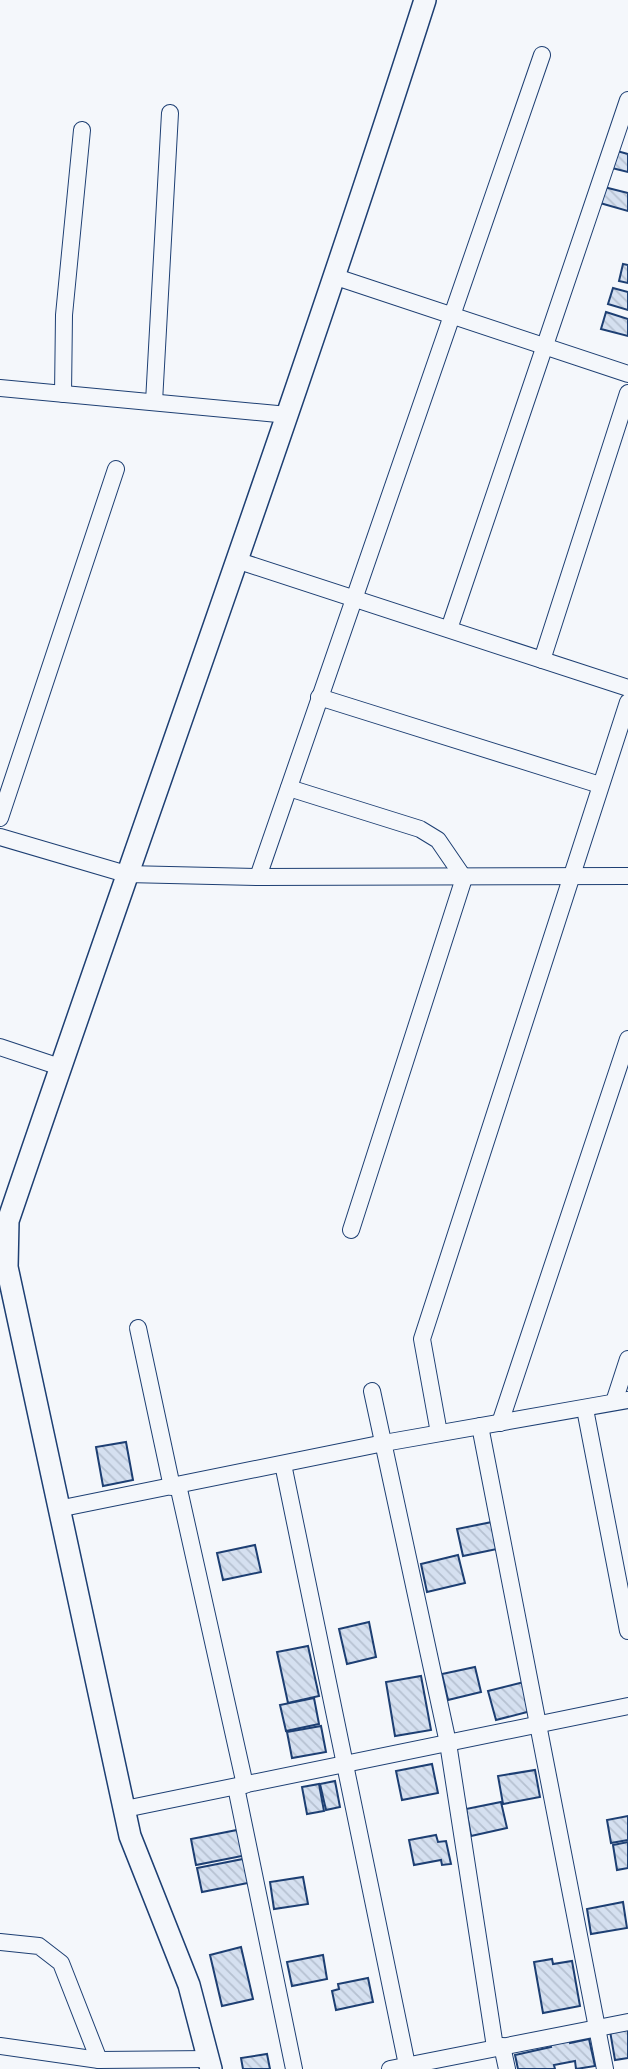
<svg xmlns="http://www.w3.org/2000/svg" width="628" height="2069" font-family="Overpass,sans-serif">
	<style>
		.building { fill: url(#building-back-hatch); stroke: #1d3f73; stroke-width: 2 }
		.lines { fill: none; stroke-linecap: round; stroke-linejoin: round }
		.minor-casing { stroke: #1d3f73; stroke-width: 18 }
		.secondary-casing { stroke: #1d3f73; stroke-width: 24 }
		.minor { stroke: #f4f7fb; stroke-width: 16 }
		.secondary { stroke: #f4f7fb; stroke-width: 21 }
	</style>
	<defs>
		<pattern id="building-back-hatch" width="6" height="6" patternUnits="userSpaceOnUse" patternTransform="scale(1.75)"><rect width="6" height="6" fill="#d5e0f0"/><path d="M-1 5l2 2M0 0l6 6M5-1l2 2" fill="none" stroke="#b6c1d1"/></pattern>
	</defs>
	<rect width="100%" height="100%" fill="#f4f7fb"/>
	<!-- building -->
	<g class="building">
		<path d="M 617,151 L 628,154 L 628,172 L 612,168 Z"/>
		<path d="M 604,187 L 628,193 L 628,211 L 600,203 Z"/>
		<path d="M 623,264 L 628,265 L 628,283 L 619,281 Z"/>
		<path d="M 613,288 L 628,292 L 628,310 L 608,304 Z"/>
		<path d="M 606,312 L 628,319 L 628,336 L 601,329 Z"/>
		<path d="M 126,1442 L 133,1480 L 103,1486 L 96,1447 Z"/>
		<path d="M 492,1522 L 497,1549 L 463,1556 L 457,1529 Z"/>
		<path d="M 255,1545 L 261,1572 L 223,1580 L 217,1553 Z"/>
		<path d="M 458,1555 L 465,1583 L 427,1592 L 421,1564 Z"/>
		<path d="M 369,1622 L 376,1657 L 347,1664 L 339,1629 Z"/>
		<path d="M 308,1646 L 319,1696 L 288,1703 L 277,1652 Z"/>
		<path d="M 475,1667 L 481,1692 L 448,1700 L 442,1674 Z"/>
		<path d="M 421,1676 L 431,1730 L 395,1736 L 386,1682 Z"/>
		<path d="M 524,1682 L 531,1711 L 496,1720 L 488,1691 Z"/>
		<path d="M 314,1698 L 319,1724 L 286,1731 L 280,1705 Z"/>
		<path d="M 321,1726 L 326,1752 L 292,1758 L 287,1732 Z"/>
		<path d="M 432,1764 L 438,1793 L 402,1800 L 396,1771 Z"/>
		<path d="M 535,1770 L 540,1797 L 503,1804 L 498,1776 Z"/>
		<path d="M 335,1781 L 340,1807 L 326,1810 L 320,1784 Z"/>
		<path d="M 319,1784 L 324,1811 L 307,1814 L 302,1787 Z"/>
		<path d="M 501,1802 L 507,1828 L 471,1836 L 466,1809 Z"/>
		<path d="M 628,1816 L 628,1840 L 611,1843 L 607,1820 Z"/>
		<path d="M 242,1829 L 247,1855 L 196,1865 L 191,1839 Z"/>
		<path d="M 436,1835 L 438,1842 L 446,1841 L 451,1864 L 442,1865 L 441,1860 L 414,1865 L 409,1840 Z"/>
		<path d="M 628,1842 L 628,1868 L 617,1870 L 613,1845 Z"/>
		<path d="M 248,1858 L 253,1882 L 202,1892 L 197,1868 Z"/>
		<path d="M 303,1877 L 308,1904 L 274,1909 L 270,1882 Z"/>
		<path d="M 623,1902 L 627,1928 L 591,1934 L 587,1909 Z"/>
		<path d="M 241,1947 L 253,1999 L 222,2006 L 210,1955 Z"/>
		<path d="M 323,1955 L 327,1979 L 292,1986 L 287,1962 Z"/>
		<path d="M 552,1959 L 553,1964 L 572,1961 L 580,2006 L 543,2013 L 534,1962 Z"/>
		<path d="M 368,1978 L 373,2002 L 336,2010 L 332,1991 L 339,1989 L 338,1984 Z"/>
		<path d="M 628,2028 L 628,2058 L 615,2060 L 610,2031 Z"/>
		<path d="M 568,2035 L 570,2043 L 589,2039 L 595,2066 L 576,2069 L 575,2061 L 554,2065 L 555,2069 L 518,2069 L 515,2055 L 551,2047 L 549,2039 Z"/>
		<path d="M 267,2054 L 270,2069 L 243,2069 L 241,2058 Z"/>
	</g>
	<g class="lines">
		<!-- minor casing -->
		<g class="minor-casing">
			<g id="minor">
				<path d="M 336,277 L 628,374"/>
				<path d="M 0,388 L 288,415"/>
				<path d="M 63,394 L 64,315 L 82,130"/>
				<path d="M 154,402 L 170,113"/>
				<path d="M 239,561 L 628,688"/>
				<path d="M 449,629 L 628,100"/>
				<path d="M 542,660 L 628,393"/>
				<path d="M 319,697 L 600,785"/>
				<path d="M 289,788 L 420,829 L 438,840 L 464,878 L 351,1230"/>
				<path d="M 0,818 L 116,469"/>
				<path d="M 0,837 L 126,874 L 258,877 L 628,876"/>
				<path d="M 258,877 L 542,55"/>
				<path d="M 0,1047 L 60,1067"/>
				<path d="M 138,1328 L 172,1487"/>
				<path d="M 372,1391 L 448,1743 L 495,2047"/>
				<path d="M 614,1402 L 628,1359"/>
				<path d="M 585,1409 L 628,1631"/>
				<path d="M 500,1423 L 628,1039"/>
				<path d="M 480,1426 L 605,2069"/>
				<path d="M 439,1433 L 422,1339 L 628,702"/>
				<path d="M 283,1464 L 407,2065"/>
				<path d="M 178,1485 L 245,1785"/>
				<path d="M 58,1509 L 384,1443 L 628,1400"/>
				<path d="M 236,1787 L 294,2069"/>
				<path d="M 125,1809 L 628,1706"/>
				<path d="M 0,1942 L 39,1946 L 61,1963 L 99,2060"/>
				<path d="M 0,2046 L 99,2060 L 209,2059"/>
				<path d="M 502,2046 L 507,2069"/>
				<path d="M 390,2069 L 628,2022"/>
			</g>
		</g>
		<!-- secondary casing -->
		<g class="secondary-casing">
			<path id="secondary" d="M 211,2069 L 189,1985 L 130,1836 L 7,1267 L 8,1221 C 146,814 294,410 425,0"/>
		</g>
		<!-- minor -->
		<use href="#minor" class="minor"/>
		<!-- secondary -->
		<use href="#secondary" class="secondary"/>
	</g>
</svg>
